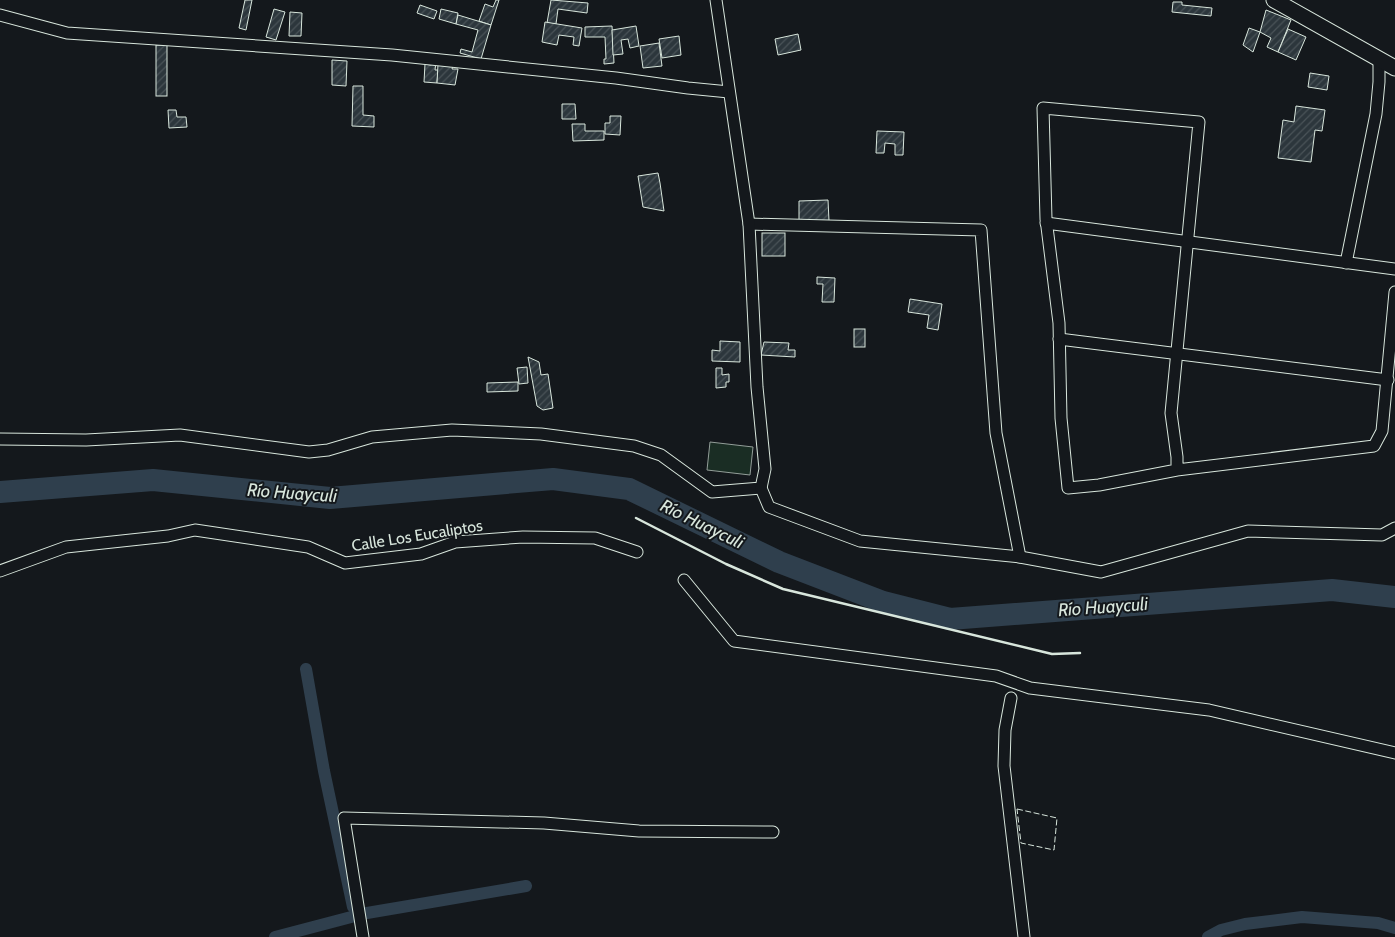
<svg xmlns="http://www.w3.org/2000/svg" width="1395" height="937" font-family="Cabin,sans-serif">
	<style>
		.garden { fill: #1a2d24; stroke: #939e99 }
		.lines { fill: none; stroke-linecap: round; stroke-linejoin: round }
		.canal { stroke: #2f3f4d; stroke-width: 12 }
		.river { stroke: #2f3f4d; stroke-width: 22 }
		.building { fill: url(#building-hatch); stroke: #d8e6dc }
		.minor-casing { stroke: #d8e6dc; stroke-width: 13 }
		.secondary-casing { stroke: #d8e6dc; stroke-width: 17 }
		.minor { stroke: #14181c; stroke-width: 11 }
		.secondary { stroke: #14181c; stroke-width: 15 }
		.fence { stroke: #d8e6dc; stroke-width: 1; stroke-dasharray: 6 2.5; stroke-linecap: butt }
		.wall { stroke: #d8e6dc; stroke-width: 2.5 }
		.labels { text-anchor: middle; stroke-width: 4; stroke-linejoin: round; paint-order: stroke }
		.street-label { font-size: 16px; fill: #d8e6dc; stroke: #14181c }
		.water-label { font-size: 18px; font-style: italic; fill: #d8e6dc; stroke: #14181c }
	</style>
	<defs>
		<pattern id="building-hatch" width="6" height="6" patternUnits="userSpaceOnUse" patternTransform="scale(1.25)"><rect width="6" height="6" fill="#2c363c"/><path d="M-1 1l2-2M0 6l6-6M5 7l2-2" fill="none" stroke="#4a5358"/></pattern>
	</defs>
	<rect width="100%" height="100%" fill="#14181c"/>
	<!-- garden -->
	<path class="garden" d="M 710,442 L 753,447 L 750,475 L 707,470 Z"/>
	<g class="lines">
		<!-- canal -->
		<g class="canal">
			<path d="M 306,669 L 324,771 L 353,907"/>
			<path d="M 367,913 L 526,886"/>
			<path d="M 275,937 L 355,916"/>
			<path d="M 1208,937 L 1221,930 L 1245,924 L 1302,917 L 1378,923 L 1395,928"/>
		</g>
		<!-- river -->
		<path class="river" d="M 0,492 L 153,480 L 330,498 L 553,479 L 629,489 L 779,562 L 883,602 L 950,619 L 1332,590 L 1395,597"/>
	</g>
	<!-- building -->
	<g class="building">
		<path d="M 245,0 L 252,0 L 246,30 L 239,28 Z"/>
		<path d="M 496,0 L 499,0 L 491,25 L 479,21 L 485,4 L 493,7 Z"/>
		<path d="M 551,0 L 588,3 L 587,13 L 558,9 L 556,24 L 547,23 Z"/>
		<path d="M 1173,2 L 1182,2 L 1182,5 L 1212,8 L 1211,16 L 1172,12 Z"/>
		<path d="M 420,5 L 437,11 L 434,19 L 417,13 Z"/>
		<path d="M 274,9 L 285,12 L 276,40 L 266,37 Z"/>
		<path d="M 441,9 L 458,13 L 456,24 L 439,19 Z"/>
		<path d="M 1266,10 L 1291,20 L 1278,52 L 1267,47 L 1271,38 L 1260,32 Z"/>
		<path d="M 290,12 L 302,13 L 301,36 L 289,36 Z"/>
		<path d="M 458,15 L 491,25 L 481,59 L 460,53 L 461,49 L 472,52 L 478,30 L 456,24 Z"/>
		<path d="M 545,22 L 582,28 L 579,46 L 573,45 L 574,37 L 559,35 L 557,45 L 542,42 Z"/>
		<path d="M 612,26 L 614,63 L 604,64 L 604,59 L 606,59 L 605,37 L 585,37 L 585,27 Z"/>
		<path d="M 636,26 L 639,46 L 630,48 L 628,39 L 621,40 L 623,54 L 613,55 L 612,30 Z"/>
		<path d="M 1249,28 L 1260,32 L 1253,52 L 1243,45 Z"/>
		<path d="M 1288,29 L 1306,37 L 1296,60 L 1278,52 Z"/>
		<path d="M 798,34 L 801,50 L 778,55 L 775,39 Z"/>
		<path d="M 679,36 L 681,55 L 662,58 L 659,39 Z"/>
		<path d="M 659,43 L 662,66 L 643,68 L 640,46 Z"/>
		<rect x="156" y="45" width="11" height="51"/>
		<path d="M 332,60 L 347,61 L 346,86 L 332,85 Z"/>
		<path d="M 436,62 L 435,70 L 438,70 L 437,83 L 424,82 L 425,64 L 431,65 Z"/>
		<path d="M 438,64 L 453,65 L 452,69 L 458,69 L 455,85 L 437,83 Z"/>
		<path d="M 1310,73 L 1329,76 L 1327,90 L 1308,87 Z"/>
		<path d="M 353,86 L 363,86 L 363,115 L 374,116 L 374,127 L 352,126 Z"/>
		<path d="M 562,104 L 575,104 L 576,119 L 562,119 Z"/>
		<path d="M 1296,106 L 1325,110 L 1322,131 L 1315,130 L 1311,162 L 1278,158 L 1283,120 L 1294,122 Z"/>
		<path d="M 168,110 L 176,110 L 177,117 L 186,117 L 187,127 L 169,128 Z"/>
		<path d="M 610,116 L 621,116 L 620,135 L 605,134 L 605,123 L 610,123 Z"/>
		<path d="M 572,124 L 585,124 L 585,131 L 604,131 L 604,140 L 573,141 Z"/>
		<path d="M 877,131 L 904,132 L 903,155 L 895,155 L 895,144 L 885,143 L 884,153 L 876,153 Z"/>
		<path d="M 658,173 L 660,183 L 664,211 L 643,207 L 638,176 Z"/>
		<path d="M 828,200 L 829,221 L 799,222 L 799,201 Z"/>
		<rect x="762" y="233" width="23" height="23"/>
		<path d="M 817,277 L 835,278 L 834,302 L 822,302 L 823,284 L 817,284 Z"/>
		<path d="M 910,299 L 942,304 L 938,330 L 927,328 L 929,315 L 908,312 Z"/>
		<rect x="854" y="329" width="11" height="18"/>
		<path d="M 720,341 L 740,342 L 740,362 L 712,361 L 712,350 L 720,351 Z"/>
		<path d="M 764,342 L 789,343 L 788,350 L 795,350 L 795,357 L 761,355 Z"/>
		<path d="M 528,357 L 539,362 L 541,375 L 548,374 L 553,408 L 543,410 L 537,406 Z"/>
		<path d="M 527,367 L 528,383 L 519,384 L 517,368 Z"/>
		<path d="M 716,368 L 722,368 L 722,375 L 729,374 L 729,382 L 726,382 L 726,387 L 716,388 Z"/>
		<path d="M 518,382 L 518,391 L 487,392 L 487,383 Z"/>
	</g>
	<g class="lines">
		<!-- minor casing -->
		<g class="minor-casing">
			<g id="minor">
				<path d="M 0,15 L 67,33 L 392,55 L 616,78 L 688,88 L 729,92"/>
				<path d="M 1046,223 L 1395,269"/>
				<path d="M 749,224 L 981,230 L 996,433 L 1020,557"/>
				<path d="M 1346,263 L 1376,114 L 1379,82 L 1379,59"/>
				<path d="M 1059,339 L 1388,380"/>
				<path d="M 0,439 L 86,440 L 180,435 L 309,452 L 328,450 L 372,437 L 452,430 L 541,434 L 634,446 L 661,455 L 712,492 L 761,488 L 765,469 L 757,387 L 749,224 L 716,0"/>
				<path d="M 1177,470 L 1177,457 L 1171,413 L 1199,122 L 1043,108 L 1046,219 L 1059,323 L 1061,418 L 1068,488 L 1099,485 L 1177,470 L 1374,446 L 1382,431 L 1395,292"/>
				<path d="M 761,488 L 769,507 L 860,541 L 1020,557 L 1101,572 L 1248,531 L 1382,535 L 1395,528"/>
				<path d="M 0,571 L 66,547 L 168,536 L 195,530 L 308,547 L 345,563 L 421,554 L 455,542 L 523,537 L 595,538 L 637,552"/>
				<path d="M 684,580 L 734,641 L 996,676 L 1030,688 L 1209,710 L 1395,753"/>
				<path d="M 1011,698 L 1005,730 L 1004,766 L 1024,937"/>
				<path d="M 363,937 L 344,818 L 544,823 L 639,831 L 773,832"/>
			</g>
		</g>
		<!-- secondary casing -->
		<g class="secondary-casing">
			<path id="secondary" d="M 1274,0 L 1395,68"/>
		</g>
		<!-- minor -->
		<use href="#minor" class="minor"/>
		<!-- secondary -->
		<use href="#secondary" class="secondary"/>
		<!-- fence -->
		<path class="fence" d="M 1017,809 L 1057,818 L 1054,850 L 1021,843 Z"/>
		<!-- wall -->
		<path class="wall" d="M 636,518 L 726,564 L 783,589 L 1052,654 L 1080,653"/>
	</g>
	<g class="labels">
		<!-- street labels -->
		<g class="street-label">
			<text transform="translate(417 535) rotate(-9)" y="6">Calle Los Eucaliptos</text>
		</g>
		<!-- water labels -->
		<g class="water-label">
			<text transform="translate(292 493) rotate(4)" y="6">Río Huayculi</text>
			<text transform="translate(702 524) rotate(26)" y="6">Río Huayculi</text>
			<text transform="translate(1103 607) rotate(-4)" y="6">Río Huayculi</text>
		</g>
	</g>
</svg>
